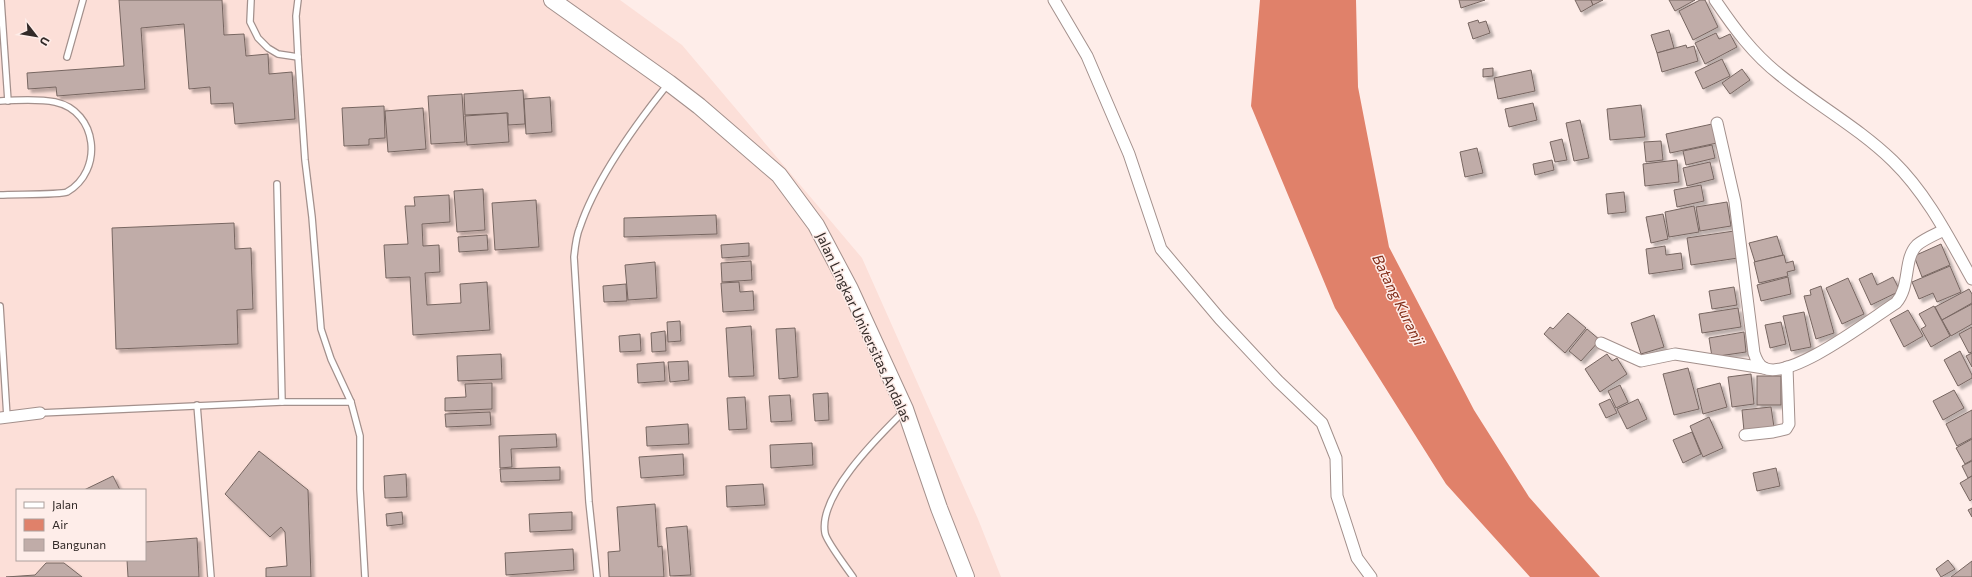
<svg xmlns="http://www.w3.org/2000/svg" width="1972" height="577" font-family="Commissioner,sans-serif">
	<style>
		.built { fill: #fcdfd8; fill-rule: evenodd }
		.water { fill: #e0816a }
		.building { fill: #c0aca8; stroke: #776661; filter: url(#shadow) }
		.lines { fill: none; stroke-linecap: round; stroke-linejoin: round }
		.lane-casing { stroke: #a3908c; stroke-width: 8 }
		.street-casing { stroke: #a3908c; stroke-width: 13 }
		.secondary-casing { stroke: #a3908c; stroke-width: 18 }
		.lane { stroke: #fff; stroke-width: 5.5 }
		.street { stroke: #fff; stroke-width: 11 }
		.secondary { stroke: #fff; stroke-width: 16 }
		.labels { text-anchor: middle; stroke-width: 3; stroke-linejoin: round; paint-order: stroke }
		.street-label { font-size: 14px; fill: #322a28; stroke: #feede9 }
		.water-label { font-size: 15px; font-style: italic; fill: #822d19; stroke: #feede9 }
	</style>
	<defs>
		<filter id="shadow"><feDropShadow dx="3.5" dy="3.5" stdDeviation="1" flood-color="#0004"/></filter>
	</defs>
	<rect width="100%" height="100%" fill="#feede9"/>
	<!-- built -->
	<path class="built" d="M 0,0 L 620,0 L 682,45 L 862,258 L 978,519 L 1001,577 L 0,577 ZM 17,490 L 145,490 L 145,560 L 17,560 Z"/>
	<!-- water -->
	<path class="water" d="M 1260,0 L 1356,0 L 1358,87 L 1389,247 L 1474,410 L 1529,497 L 1600,577 L 1530,577 L 1446,484 L 1335,308 L 1251,106 Z"/>
	<!-- building -->
	<g class="building">
		<path d="M 119,0 L 222,0 L 224,35 L 244,34 L 246,56 L 268,54 L 269,74 L 292,72 L 295,119 L 235,124 L 233,103 L 211,104 L 210,87 L 189,89 L 184,24 L 141,28 L 145,89 L 57,96 L 56,87 L 28,89 L 27,73 L 124,66 Z"/>
		<path d="M 1459,0 L 1485,0 L 1461,8 Z"/>
		<path d="M 1575,0 L 1591,0 L 1593,5 L 1581,12 Z"/>
		<path d="M 1591,0 L 1603,0 L 1593,5 Z"/>
		<path d="M 1669,0 L 1695,0 L 1675,11 Z"/>
		<path d="M 1700,0 L 1705,0 L 1718,27 L 1693,40 L 1679,11 Z"/>
		<path d="M 1478,20 L 1479,23 L 1486,21 L 1490,33 L 1473,39 L 1468,23 Z"/>
		<path d="M 1669,30 L 1674,48 L 1657,53 L 1651,35 Z"/>
		<path d="M 1716,33 L 1719,39 L 1730,34 L 1737,47 L 1705,64 L 1695,43 Z"/>
		<path d="M 1686,45 L 1687,48 L 1694,46 L 1698,61 L 1662,72 L 1657,53 Z"/>
		<path d="M 1722,59 L 1730,76 L 1703,89 L 1695,72 Z"/>
		<path d="M 1493,68 L 1493,76 L 1483,77 L 1483,69 Z"/>
		<path d="M 1742,69 L 1750,80 L 1730,94 L 1722,83 Z"/>
		<path d="M 1531,70 L 1535,91 L 1498,99 L 1494,78 Z"/>
		<path d="M 523,90 L 525,124 L 508,125 L 508,113 L 465,115 L 464,94 Z"/>
		<path d="M 462,94 L 465,142 L 431,144 L 428,96 Z"/>
		<path d="M 550,97 L 552,132 L 526,134 L 524,99 Z"/>
		<path d="M 1533,103 L 1537,120 L 1509,127 L 1505,109 Z"/>
		<path d="M 1641,105 L 1645,137 L 1610,140 L 1607,109 Z"/>
		<path d="M 384,106 L 385,138 L 369,139 L 369,145 L 344,146 L 342,108 Z"/>
		<path d="M 423,108 L 426,149 L 388,152 L 385,111 Z"/>
		<path d="M 507,113 L 509,142 L 467,145 L 465,116 Z"/>
		<path d="M 1580,120 L 1589,158 L 1574,161 L 1566,123 Z"/>
		<path d="M 1712,124 L 1717,143 L 1670,153 L 1666,134 Z"/>
		<path d="M 1562,139 L 1567,160 L 1555,162 L 1550,142 Z"/>
		<path d="M 1661,141 L 1663,160 L 1646,162 L 1644,142 Z"/>
		<path d="M 1712,145 L 1715,158 L 1686,165 L 1683,151 Z"/>
		<path d="M 1477,148 L 1483,173 L 1465,177 L 1460,152 Z"/>
		<path d="M 1552,160 L 1554,170 L 1535,175 L 1533,164 Z"/>
		<path d="M 1677,160 L 1679,182 L 1645,186 L 1643,164 Z"/>
		<path d="M 1710,162 L 1714,179 L 1687,186 L 1683,168 Z"/>
		<path d="M 1701,185 L 1704,201 L 1677,207 L 1674,190 Z"/>
		<path d="M 483,189 L 485,230 L 457,232 L 454,191 Z"/>
		<path d="M 1624,192 L 1626,212 L 1608,214 L 1606,194 Z"/>
		<path d="M 449,195 L 450,222 L 422,224 L 423,246 L 439,245 L 440,272 L 425,273 L 427,305 L 461,303 L 460,284 L 487,282 L 490,330 L 413,335 L 410,277 L 386,278 L 384,245 L 408,244 L 405,206 L 415,206 L 414,197 Z"/>
		<path d="M 536,200 L 539,247 L 495,250 L 492,203 Z"/>
		<path d="M 1727,202 L 1731,226 L 1700,231 L 1696,207 Z"/>
		<path d="M 1694,206 L 1699,232 L 1669,237 L 1665,212 Z"/>
		<path d="M 1663,214 L 1668,239 L 1651,243 L 1646,217 Z"/>
		<path d="M 716,215 L 717,234 L 624,237 L 624,218 Z"/>
		<path d="M 234,223 L 235,249 L 251,248 L 253,309 L 237,310 L 238,344 L 116,349 L 112,228 Z"/>
		<path d="M 1734,231 L 1738,258 L 1691,265 L 1687,238 Z"/>
		<path d="M 487,235 L 488,250 L 459,252 L 458,237 Z"/>
		<path d="M 1777,236 L 1783,255 L 1755,262 L 1749,243 Z"/>
		<path d="M 749,243 L 749,256 L 722,258 L 721,245 Z"/>
		<path d="M 1941,244 L 1950,265 L 1922,277 L 1914,256 Z"/>
		<path d="M 1665,246 L 1666,255 L 1681,253 L 1683,269 L 1649,274 L 1646,249 Z"/>
		<path d="M 1784,255 L 1786,263 L 1793,261 L 1795,270 L 1787,272 L 1788,276 L 1759,283 L 1754,262 Z"/>
		<path d="M 751,261 L 752,280 L 722,282 L 721,263 Z"/>
		<path d="M 655,262 L 657,298 L 628,300 L 625,265 Z"/>
		<path d="M 1950,266 L 1961,292 L 1937,302 L 1933,293 L 1919,299 L 1912,282 Z"/>
		<path d="M 1872,273 L 1877,285 L 1893,277 L 1900,291 L 1871,305 L 1859,279 Z"/>
		<path d="M 1788,277 L 1791,294 L 1761,301 L 1757,285 Z"/>
		<path d="M 1848,278 L 1864,314 L 1842,324 L 1826,288 Z"/>
		<path d="M 739,282 L 740,292 L 753,291 L 754,310 L 723,312 L 721,283 Z"/>
		<path d="M 626,284 L 627,301 L 604,302 L 603,286 Z"/>
		<path d="M 1821,286 L 1834,333 L 1816,339 L 1804,296 L 1811,295 L 1810,290 Z"/>
		<path d="M 1734,287 L 1737,305 L 1712,309 L 1709,291 Z"/>
		<path d="M 1969,289 L 1972,294 L 1972,303 L 1942,320 L 1935,307 Z"/>
		<path d="M 1972,304 L 1972,324 L 1951,336 L 1942,320 Z"/>
		<path d="M 1934,306 L 1950,336 L 1931,347 L 1921,329 L 1926,326 L 1919,314 Z"/>
		<path d="M 1738,308 L 1741,327 L 1702,333 L 1699,314 Z"/>
		<path d="M 1908,310 L 1923,336 L 1904,347 L 1890,320 Z"/>
		<path d="M 1804,312 L 1811,347 L 1791,351 L 1783,316 Z"/>
		<path d="M 1568,313 L 1586,328 L 1565,353 L 1544,334 L 1550,327 L 1553,329 Z"/>
		<path d="M 1654,315 L 1664,347 L 1641,354 L 1631,323 Z"/>
		<path d="M 680,321 L 681,341 L 668,342 L 667,322 Z"/>
		<path d="M 1781,322 L 1786,344 L 1770,348 L 1765,325 Z"/>
		<path d="M 751,326 L 754,376 L 729,377 L 726,328 Z"/>
		<path d="M 1972,327 L 1972,352 L 1969,353 L 1959,334 Z"/>
		<path d="M 795,328 L 798,377 L 779,379 L 776,329 Z"/>
		<path d="M 1587,329 L 1600,340 L 1581,361 L 1569,351 Z"/>
		<path d="M 665,331 L 666,351 L 652,352 L 651,333 Z"/>
		<path d="M 1744,332 L 1746,352 L 1712,357 L 1709,338 Z"/>
		<path d="M 640,334 L 641,351 L 620,352 L 619,336 Z"/>
		<path d="M 1960,351 L 1972,375 L 1972,378 L 1958,386 L 1944,360 Z"/>
		<path d="M 1972,353 L 1972,367 L 1966,356 Z"/>
		<path d="M 501,354 L 502,379 L 458,381 L 457,356 Z"/>
		<path d="M 1607,354 L 1612,361 L 1617,358 L 1627,374 L 1600,392 L 1585,369 Z"/>
		<path d="M 688,361 L 689,380 L 670,382 L 668,362 Z"/>
		<path d="M 664,362 L 665,381 L 638,383 L 637,364 Z"/>
		<path d="M 1688,368 L 1699,409 L 1674,415 L 1663,374 Z"/>
		<path d="M 1751,374 L 1754,404 L 1732,407 L 1728,377 Z"/>
		<rect x="1757" y="376" width="24" height="29"/>
		<path d="M 492,383 L 492,409 L 445,411 L 445,398 L 466,397 L 465,384 Z"/>
		<path d="M 1720,383 L 1727,407 L 1703,414 L 1697,389 Z"/>
		<path d="M 1620,385 L 1628,402 L 1616,408 L 1608,391 Z"/>
		<path d="M 1954,390 L 1964,408 L 1943,420 L 1933,401 Z"/>
		<path d="M 828,393 L 829,420 L 815,421 L 813,394 Z"/>
		<path d="M 790,395 L 792,421 L 771,422 L 769,396 Z"/>
		<path d="M 745,397 L 747,429 L 729,430 L 727,398 Z"/>
		<path d="M 1610,399 L 1617,413 L 1606,418 L 1599,404 Z"/>
		<path d="M 1638,399 L 1647,419 L 1627,429 L 1617,409 Z"/>
		<path d="M 1771,407 L 1774,427 L 1744,431 L 1742,410 Z"/>
		<path d="M 1972,410 L 1972,438 L 1957,446 L 1946,424 Z"/>
		<path d="M 490,412 L 491,425 L 446,427 L 445,414 Z"/>
		<path d="M 1709,417 L 1723,448 L 1703,457 L 1690,426 Z"/>
		<path d="M 688,424 L 689,444 L 647,446 L 646,427 Z"/>
		<path d="M 1692,432 L 1701,454 L 1683,463 L 1673,440 Z"/>
		<path d="M 556,434 L 557,447 L 511,449 L 512,467 L 500,468 L 499,436 Z"/>
		<path d="M 1972,439 L 1972,460 L 1965,464 L 1956,448 Z"/>
		<path d="M 812,443 L 813,465 L 771,468 L 770,445 Z"/>
		<path d="M 259,451 L 308,490 L 311,577 L 266,577 L 266,568 L 287,566 L 285,532 L 281,527 L 270,537 L 225,494 Z"/>
		<path d="M 683,454 L 684,475 L 641,478 L 639,457 Z"/>
		<path d="M 1972,461 L 1972,476 L 1968,478 L 1962,466 Z"/>
		<path d="M 560,467 L 560,480 L 501,482 L 500,469 Z"/>
		<path d="M 1776,468 L 1780,486 L 1757,491 L 1753,473 Z"/>
		<path d="M 406,474 L 407,497 L 385,498 L 384,476 Z"/>
		<path d="M 113,476 L 120,490 L 84,490 Z"/>
		<path d="M 1972,476 L 1972,499 L 1970,501 L 1960,483 Z"/>
		<path d="M 763,484 L 765,505 L 727,507 L 726,486 Z"/>
		<path d="M 655,504 L 658,547 L 662,546 L 664,577 L 609,577 L 608,552 L 620,551 L 617,507 Z"/>
		<path d="M 1972,508 L 1972,517 L 1968,510 Z"/>
		<path d="M 402,512 L 403,524 L 387,526 L 386,514 Z"/>
		<path d="M 572,512 L 572,530 L 530,532 L 529,514 Z"/>
		<path d="M 687,526 L 691,575 L 670,576 L 666,528 Z"/>
		<path d="M 197,538 L 199,577 L 128,577 L 127,560 L 145,560 L 145,542 Z"/>
		<path d="M 573,549 L 574,570 L 506,575 L 505,553 Z"/>
		<path d="M 1948,560 L 1955,569 L 1941,577 L 1936,569 Z"/>
		<path d="M 1972,561 L 1972,577 L 1951,577 Z"/>
		<path d="M 46,563 L 64,563 L 82,577 L 6,577 L 35,575 Z"/>
	</g>
	<g class="lines">
		<!-- lane casing -->
		<g class="lane-casing">
			<g id="lane">
				<path d="M 1,0 L 8,101"/>
				<path d="M 251,0 L 250,22 L 258,38 L 268,48 L 278,54 L 298,57"/>
				<path d="M 298,0 L 296,16 L 298,57 L 305,160 L 312,217 L 321,329 L 331,359 L 351,402 L 360,436 L 360,489 L 365,577"/>
				<path d="M 67,57 L 83,0"/>
				<path d="M 0,101 C 16,100 40,99 55,102 C 98,111 104,171 67,192 C 60,195 12,194 0,195"/>
				<path d="M 277,184 L 282,402"/>
				<path d="M 0,306 L 7,417"/>
				<path d="M 197,405 L 211,577"/>
				<path d="M 40,413 L 282,402 L 351,402"/>
				<path d="M 597,577 L 589,502 L 574,257 C 575,247 576,236 580,227 C 596,179 636,124 668,84"/>
				<path d="M 853,577 C 847,568 826,541 825,533 C 818,495 879,436 904,411"/>
			</g>
		</g>
		<!-- street casing -->
		<g class="street-casing">
			<g id="street">
				<path d="M 1054,0 L 1087,56 L 1129,154 L 1161,249 L 1220,319 L 1278,381 L 1322,423 L 1336,458 L 1337,496 L 1357,558 L 1371,577"/>
				<path d="M 1715,0 C 1734,28 1753,54 1780,75 C 1817,105 1859,128 1893,161 C 1927,194 1949,238 1972,279"/>
				<path d="M 1717,123 L 1735,202 L 1754,353 C 1756,359 1758,365 1764,368 C 1791,381 1872,318 1896,303 C 1911,286 1903,259 1917,245 C 1924,239 1936,234 1944,230"/>
				<path d="M 1601,343 L 1641,361 L 1675,354 L 1764,368"/>
				<path d="M 0,418 L 40,413"/>
				<path d="M 1745,435 L 1773,432 L 1786,429 L 1789,424 L 1787,367"/>
			</g>
		</g>
		<!-- secondary casing -->
		<g class="secondary-casing">
			<path id="secondary" d="M 552,0 L 669,83 L 699,106 L 779,175 L 816,225 L 850,289 L 905,409 L 939,508 L 966,577"/>
		</g>
		<!-- lane -->
		<use href="#lane" class="lane"/>
		<!-- street -->
		<use href="#street" class="street"/>
		<!-- secondary -->
		<use href="#secondary" class="secondary"/>
	</g>
	<g class="labels">
		<!-- street labels -->
		<g class="street-label">
			<text transform="translate(864 327) rotate(65)" y="5">Jalan Lingkar Universitas Andalas</text>
		</g>
		<!-- water labels -->
		<g class="water-label">
			<text transform="translate(1398 300) rotate(64)" y="5">Batang Kuranji</text>
		</g>
	</g>
	<!-- legend -->
	<rect x="16" y="489" width="130" height="72" fill="#feede9" stroke="#ac9f9c"/>
	<rect x="24" y="502" width="20" height="6" fill="#ffffff" stroke="#ac9f9c"/>
	<text x="52" y="509" font-size="12" fill="#322a28">Jalan</text>
	<rect x="24" y="519" width="20" height="12" fill="#e0816a" stroke="#ac9f9c"/>
	<text x="52" y="529" font-size="12" fill="#322a28">Air</text>
	<rect x="24" y="539" width="20" height="12" fill="#c0aca8" stroke="#ac9f9c"/>
	<text x="52" y="549" font-size="12" fill="#322a28">Bangunan</text>
	<!-- north arrow -->
	<g transform="translate(36 36) rotate(121)" stroke="#feede9" stroke-width="3" paint-order="stroke">
	<path d="M0-3L7 15L0 10L-7 15Z" fill="#322a28"/>
	<text y="-6" font-size="11" font-weight="bold" text-anchor="middle" fill="#322a28">U</text>
	</g>
</svg>
